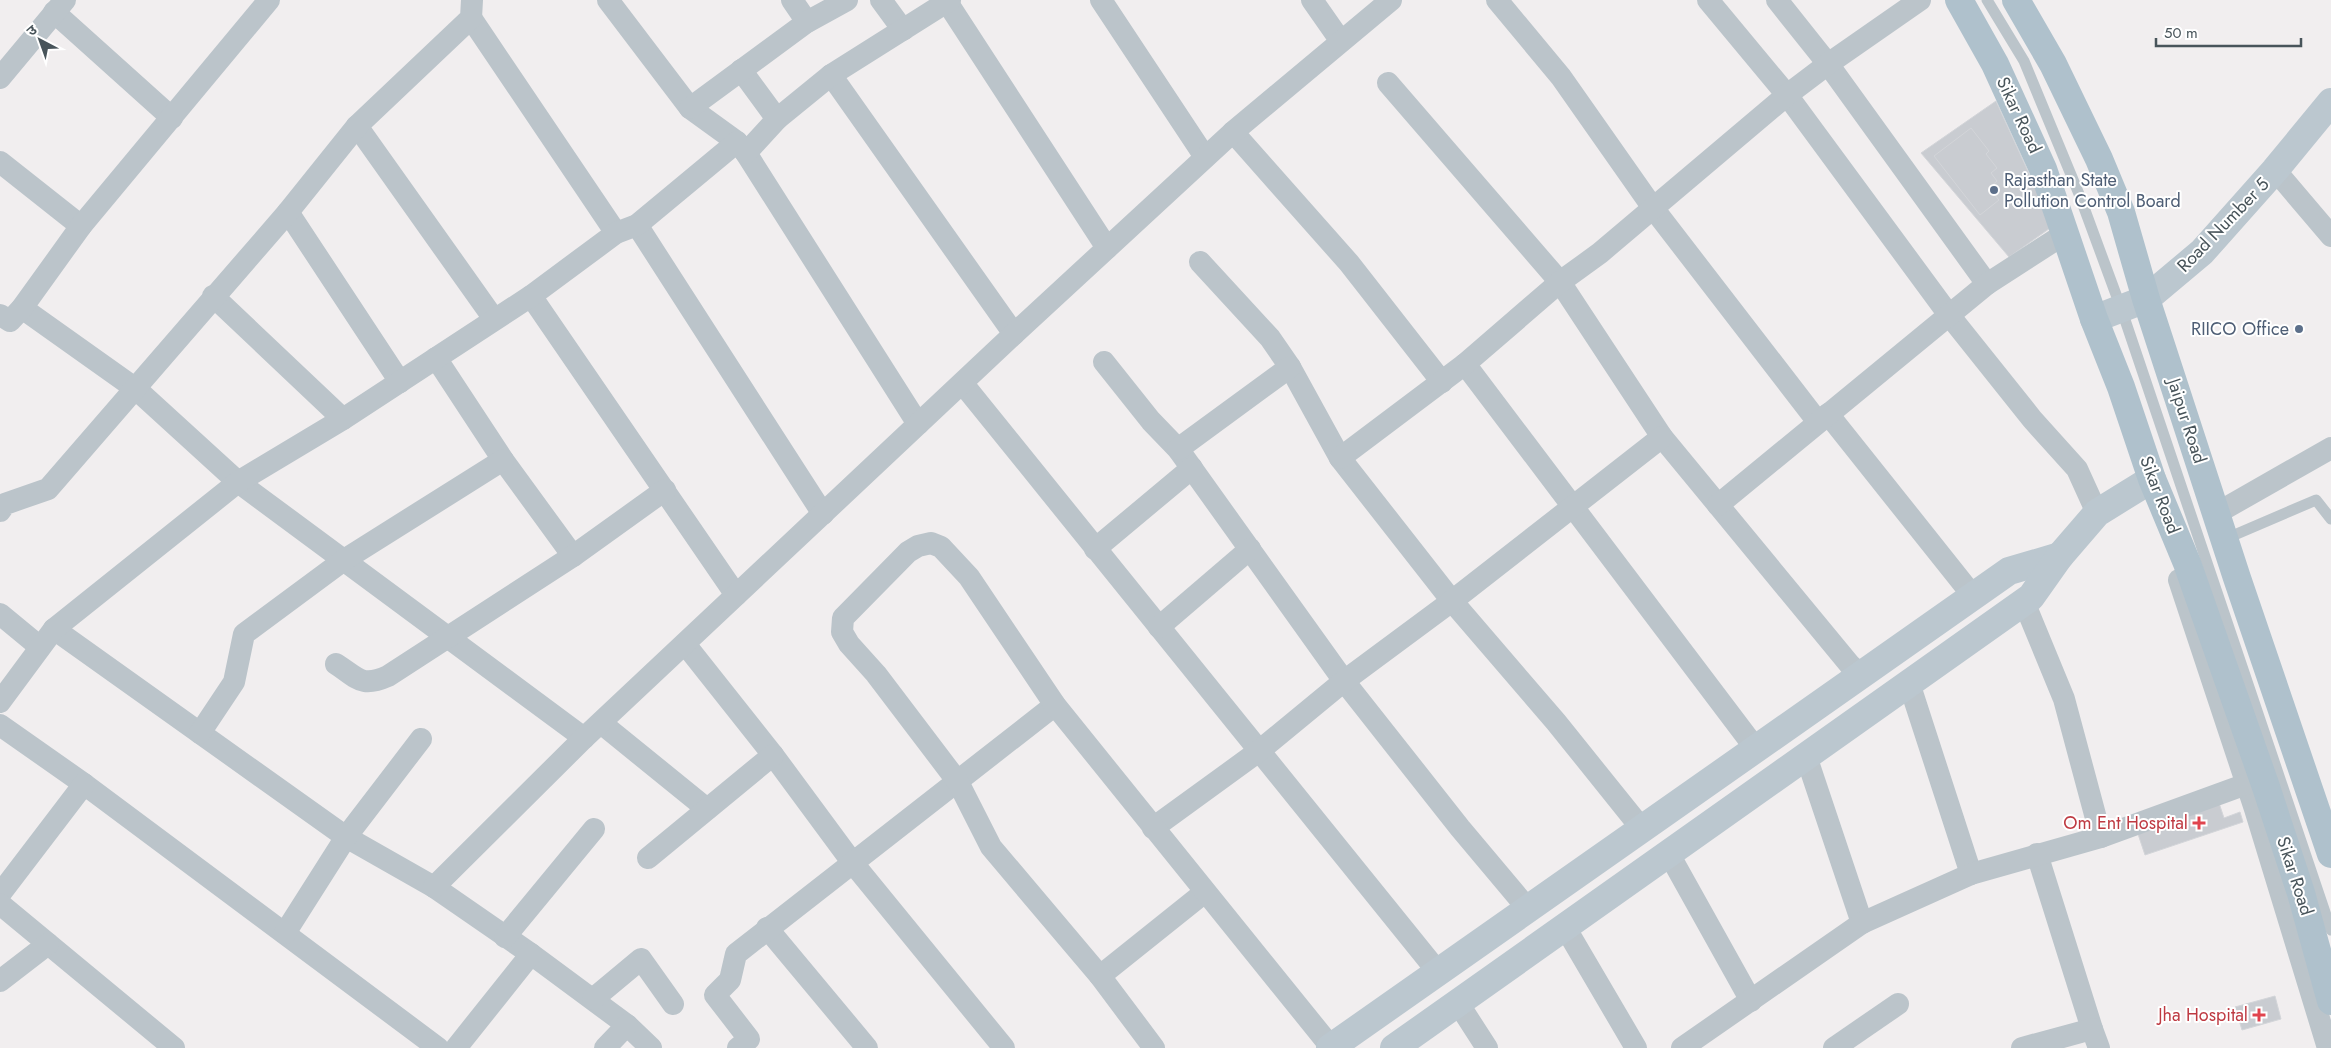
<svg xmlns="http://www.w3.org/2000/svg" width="2331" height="1048" font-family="Jost,'Noto Sans Devanagari',sans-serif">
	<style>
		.building { fill: #c9ccd1; stroke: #d3d5d9 }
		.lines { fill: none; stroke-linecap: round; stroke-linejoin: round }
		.lane { stroke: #bbc4ca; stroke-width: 11 }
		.street { stroke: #bbc4ca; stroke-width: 22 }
		.secondary { stroke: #bbc7cf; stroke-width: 28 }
		.primary { stroke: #afc1cc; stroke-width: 28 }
		.service-dot { fill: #5c6f8a; stroke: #fff; stroke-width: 2 }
		.health-dot { fill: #e0444e; stroke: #fff; stroke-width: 2 }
		.labels { text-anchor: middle; stroke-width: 4; stroke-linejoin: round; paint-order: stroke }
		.street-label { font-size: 18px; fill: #48545a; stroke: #fff }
		.service-label { font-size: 18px; fill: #4e5e75; stroke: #fff; text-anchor: start }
		.health-label { font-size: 18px; fill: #be3a42; stroke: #fff; text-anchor: end }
	</style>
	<rect width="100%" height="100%" fill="#f1eeef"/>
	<!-- building -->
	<g class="building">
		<path d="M 1996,101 L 2053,226 L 2009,257 L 1921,153 Z"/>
		<path d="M 1971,128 L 1989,151 L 1986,154 L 1997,168 L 1991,173 L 1997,181 L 1989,188 L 1999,200 L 1980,215 L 1934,156 Z"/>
		<path d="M 2219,803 L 2224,818 L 2240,812 L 2243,822 L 2145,855 L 2137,831 Z"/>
		<path d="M 2275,996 L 2281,1019 L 2242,1030 L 2235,1007 Z"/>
	</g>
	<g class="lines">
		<!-- lane -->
		<g class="lane">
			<path d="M 1987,0 L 2024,61 L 2079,194 L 2121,308 L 2331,930"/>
			<path d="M 2225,539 L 2316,500 L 2331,519"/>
		</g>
		<!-- street -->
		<g class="street">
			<path d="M 608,0 L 690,108 L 737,142"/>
			<path d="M 792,0 L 807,22"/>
			<path d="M 881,0 L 903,30"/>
			<path d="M 1101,0 L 1205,157"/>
			<path d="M 1312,0 L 1340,40"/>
			<path d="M 1497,0 L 1561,77 L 1653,208 L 1818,422"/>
			<path d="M 1708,0 L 1787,95 L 1949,315 L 2032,419 L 2077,469 L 2097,513"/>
			<path d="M 1777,0 L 1828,64 L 1987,284"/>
			<path d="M 947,2 L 1107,248"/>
			<path d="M 54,12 L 172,118"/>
			<path d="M 471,18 L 616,233"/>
			<path d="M 741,70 L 777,119"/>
			<path d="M 831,75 L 1014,334"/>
			<path d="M 0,78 L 65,0"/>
			<path d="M 1388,83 L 1560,282 L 1662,437 L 1850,665 L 1861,675"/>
			<path d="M 690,108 L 807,22 L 847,0"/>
			<path d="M 357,126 L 494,319"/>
			<path d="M 1233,132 L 1349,263 L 1442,382"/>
			<path d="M 746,153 L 918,424"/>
			<path d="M 0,162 L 81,226"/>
			<path d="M 2275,170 L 2331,236"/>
			<path d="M 288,212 L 400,382"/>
			<path d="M 637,225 L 823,514"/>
			<path d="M 1200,262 L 1270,338 L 1290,367 L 1340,458 L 1452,601 L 1556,722 L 1642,829"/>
			<path d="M 213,296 L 343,419"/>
			<path d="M 531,296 L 736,595"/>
			<path d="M 22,308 L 136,389 L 238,482 L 584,738"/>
			<path d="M 0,315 L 10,321 L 22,308 L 81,226 L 269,0"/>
			<path d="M 436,358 L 503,460 L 573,556"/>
			<path d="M 1104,362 L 1151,421 L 1178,449 L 1344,681 L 1460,828 L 1528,909"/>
			<path d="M 1465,364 L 1756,749"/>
			<path d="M 963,384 L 1438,972"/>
			<path d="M 1828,414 L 1973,596"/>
			<path d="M 1178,449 L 1290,367"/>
			<path d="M 1340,458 L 1465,364 L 1560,282 L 1600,253 L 1787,95 L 1828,64 L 1920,0"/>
			<path d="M 1718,505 L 1987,284 L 2066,233"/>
			<path d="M 0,511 L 5,504 L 48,489 L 288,212 L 357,126 L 471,18 L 472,0"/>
			<path d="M 2217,513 L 2331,448"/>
			<path d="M 1095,549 L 1192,468"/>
			<path d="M 2179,580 L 2255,809 L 2328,1048"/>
			<path d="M 2024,602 L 2064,699 L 2101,837"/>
			<path d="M 0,614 L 40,647"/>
			<path d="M 1159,627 L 1250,549"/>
			<path d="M 54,629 L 346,837 L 434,887 L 531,954 L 627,1025 L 651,1048"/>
			<path d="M 685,644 L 773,755 L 852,862 L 1004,1048"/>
			<path d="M 336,664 C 358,678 361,688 388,676 L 573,556 L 665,490"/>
			<path d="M 1909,683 L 1971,874"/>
			<path d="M 0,702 L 54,629 L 238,482 L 343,419 L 531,296 L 616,233 L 637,225 L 737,142 L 746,153 L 777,119 L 831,75 L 950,0"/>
			<path d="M 601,723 L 707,809"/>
			<path d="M 0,725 L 84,784 L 438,1048"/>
			<path d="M 200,733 L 234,682 L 244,634 L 344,560 L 503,460"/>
			<path d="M 1806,756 L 1862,923"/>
			<path d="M 1153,828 L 1259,751 L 1344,681 L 1452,601 L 1662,437"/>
			<path d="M 1669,854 L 1751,1001"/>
			<path d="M 2037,854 L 2092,1029"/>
			<path d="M 648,858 L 773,755"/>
			<path d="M 434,887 L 584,738 L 1014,334 L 1233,132 L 1391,0"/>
			<path d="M 0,894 L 84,784"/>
			<path d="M 0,904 L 174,1048"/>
			<path d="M 1565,927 L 1636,1048"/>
			<path d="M 767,928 L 867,1048"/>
			<path d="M 285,933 L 346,837 L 421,739"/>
			<path d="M 505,937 L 594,829"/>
			<path d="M 1100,976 L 1205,892"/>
			<path d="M 0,981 L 48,944"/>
			<path d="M 593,999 L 641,959 L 673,1004"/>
			<path d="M 1458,1003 L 1487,1048"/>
			<path d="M 456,1048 L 531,954"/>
			<path d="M 605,1048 L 627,1025"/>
			<path d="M 738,1048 L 749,1039 L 715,995 L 730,980 L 736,954 L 1055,705"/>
			<path d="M 1154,1048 L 1100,976 L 991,847 L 958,782 L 876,674 L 849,644 L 842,632 L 843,618 L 908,552 L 918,546 L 931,543 L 941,547 L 969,577 L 1055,705 L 1331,1047"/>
			<path d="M 1682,1048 L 1862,923 L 1971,874 L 2101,837 L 2263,778"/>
			<path d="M 1834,1048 L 1898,1004"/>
			<path d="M 2022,1048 L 2092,1029 L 2099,1048"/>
		</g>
		<!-- secondary -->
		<g class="secondary">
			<path d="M 2094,319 L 2146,299 L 2202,252 L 2275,170 L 2331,102"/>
			<path d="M 1330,1048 L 2009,571 L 2060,556"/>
			<path d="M 1394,1048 L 2031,597 L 2060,556 L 2097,513 L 2152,479"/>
		</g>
		<!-- primary -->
		<g class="primary">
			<path d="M 1959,0 L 1995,64 L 2043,169 L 2094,319 L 2121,387 L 2152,479 L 2187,563 L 2266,787 L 2301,893 L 2331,1001"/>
			<path d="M 2016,0 L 2053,64 L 2099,159 L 2121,212 L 2146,299 L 2237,578 L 2331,854"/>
		</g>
	</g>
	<!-- markers -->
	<g class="service-dot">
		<circle cx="1994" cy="190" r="5"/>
		<circle cx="2299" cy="329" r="5"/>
	</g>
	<g class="health-dot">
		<path d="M2196.5 815.5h5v5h5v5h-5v5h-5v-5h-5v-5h5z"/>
		<path d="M2256.5 1007.5h5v5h5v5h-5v5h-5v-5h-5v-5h5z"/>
	</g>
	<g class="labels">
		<!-- street labels -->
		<g class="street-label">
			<text transform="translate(2019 115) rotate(65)" y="6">Sikar Road</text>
			<text transform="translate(2223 225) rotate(-46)" y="6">Road Number 5</text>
			<text transform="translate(2187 421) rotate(72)" y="6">Jaipur Road</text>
			<text transform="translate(2160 495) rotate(69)" y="6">Sikar Road</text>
			<text transform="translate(2295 876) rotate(72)" y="6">Sikar Road</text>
		</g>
		<!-- service labels -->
		<g class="service-label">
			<text x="2004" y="186">Rajasthan State<tspan x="2004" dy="21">Pollution Control Board</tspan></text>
			<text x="2289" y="335" text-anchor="end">RIICO Office</text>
		</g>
		<!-- health labels -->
		<g class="health-label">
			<text x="2188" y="829">Om Ent Hospital</text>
			<text x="2248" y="1021">Jha Hospital</text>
		</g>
	</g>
	<!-- north arrow -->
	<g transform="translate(40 40) rotate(319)" stroke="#ffffff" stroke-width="4" paint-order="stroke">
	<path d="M0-4L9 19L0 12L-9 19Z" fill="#48545a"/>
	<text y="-8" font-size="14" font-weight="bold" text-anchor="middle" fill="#48545a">उ</text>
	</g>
	<!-- scale -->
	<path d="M2156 38v8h145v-8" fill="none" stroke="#48545a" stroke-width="2.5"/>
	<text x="2164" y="38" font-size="15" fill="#48545a" stroke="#ffffff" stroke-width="4" paint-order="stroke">50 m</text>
</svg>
